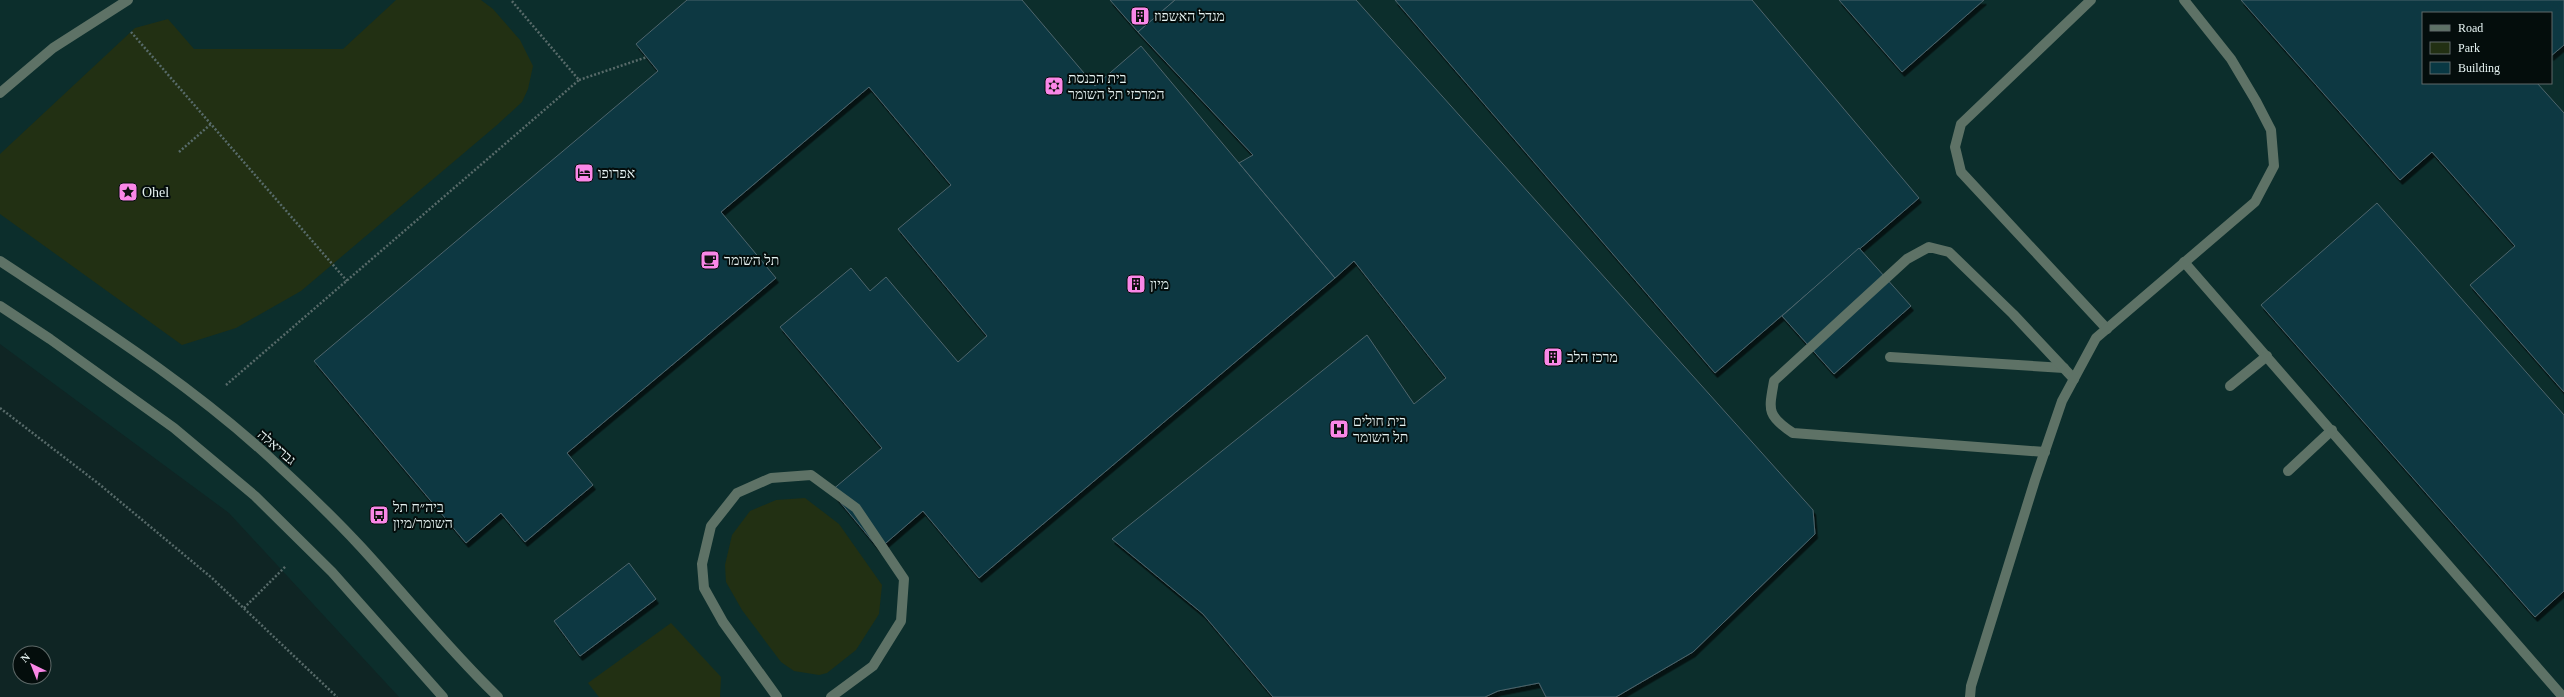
<svg xmlns="http://www.w3.org/2000/svg" width="2564" height="697" font-family="'Times New Roman','Noto Sans Hebrew',serif">
	<style>
		.built { fill: #0c2e2c; fill-rule: evenodd }
		.green { fill: #223013 }
		.building { fill: #093843; stroke: #4f656c; filter: url(#shadow) }
		.lines { fill: none; stroke-linecap: round; stroke-linejoin: round }
		.path { stroke: #586b6a; stroke-width: 2.5; stroke-dasharray: 2 2; stroke-linecap: butt }
		.service { stroke: #5e7266; stroke-width: 10 }
		.tertiary { stroke: #5e7266; stroke-width: 10 }
		.labels { text-anchor: middle; stroke-width: 4; stroke-linejoin: round; paint-order: stroke }
		.poi-label { font-size: 14px; fill: #e6f3f2; stroke: #040d0c; text-anchor: start }
		.street-label { font-size: 14px; fill: #e6f3f2; stroke: #040d0c }
	</style>
	<defs>
		<filter id="shadow"><feDropShadow dx="2.5" dy="4.5" stdDeviation="0" flood-color="#0009"/></filter>
	</defs>
	<rect width="100%" height="100%" fill="#0f2524"/>
	<!-- built -->
	<path class="built" d="M 0,0 L 2564,0 L 2564,697 L 399,697 L 229,513 L 0,344 ZM 2423,13 L 2551,13 L 2551,83 L 2423,83 Z"/>
	<!-- green -->
	<g class="green">
		<path d="M 396,0 L 481,0 L 493,9 L 520,40 L 533,66 L 528,89 L 522,102 L 497,125 L 301,291 L 236,328 L 182,345 L 0,214 L 0,154 L 135,28 L 168,19 L 194,49 L 343,49 Z"/>
		<path d="M 805,498 L 839,524 L 882,585 L 879,614 L 856,650 L 827,673 L 819,675 L 794,671 L 781,662 L 742,610 L 726,582 L 725,565 L 732,535 L 750,511 L 776,500 Z"/>
		<path d="M 671,623 L 721,677 L 720,697 L 599,697 L 588,683 Z"/>
	</g>
	<!-- building -->
	<g class="building">
		<path d="M 687,0 L 1022,0 L 1095,86 L 1141,46 L 1335,278 L 979,578 L 923,511 L 879,549 L 831,491 L 882,448 L 780,327 L 851,268 L 870,291 L 886,277 L 958,362 L 987,336 L 898,229 L 951,185 L 869,87 L 721,212 L 776,278 L 567,453 L 593,485 L 525,542 L 501,513 L 466,543 L 314,361 L 658,71 L 636,44 Z"/>
		<path d="M 1110,0 L 1175,0 L 1138,32 Z"/>
		<path d="M 1175,0 L 1356,0 L 1813,510 L 1815,534 L 1693,652 L 1616,697 L 1546,697 L 1539,683 L 1498,691 L 1485,697 L 1273,697 L 1203,614 L 1112,539 L 1367,335 L 1414,404 L 1446,378 L 1354,261 L 1335,278 L 1239,163 L 1253,155 L 1138,32 Z"/>
		<path d="M 1395,0 L 1752,0 L 1919,198 L 1715,373 Z"/>
		<path d="M 1839,0 L 1984,0 L 1902,72 Z"/>
		<path d="M 2241,0 L 2564,0 L 2564,45 L 2551,56 L 2551,13 L 2423,13 L 2423,83 L 2537,83 L 2564,113 L 2564,392 L 2470,285 L 2515,246 L 2432,152 L 2400,180 Z"/>
		<path d="M 2377,203 L 2564,415 L 2564,591 L 2535,617 L 2261,305 Z"/>
		<path d="M 1859,248 L 1911,306 L 1834,374 L 1782,316 Z"/>
		<path d="M 629,563 L 656,599 L 580,656 L 554,621 Z"/>
	</g>
	<g class="lines">
		<!-- path -->
		<g class="path">
			<path d="M 131,32 L 347,281"/>
			<path d="M 579,80 L 647,57"/>
			<path d="M 179,152 L 211,124"/>
			<path d="M 226,385 L 579,80 L 511,0"/>
			<path d="M 0,408 L 99,484 L 212,578 L 337,697"/>
			<path d="M 244,608 L 286,566"/>
		</g>
		<!-- service -->
		<g class="service">
			<path d="M 2091,0 L 1961,124 L 1955,147 L 1961,172 L 2107,329"/>
			<path d="M 0,93 L 53,48 L 128,0"/>
			<path d="M 2184,262 L 2563,697"/>
			<path d="M 1890,357 L 2064,368"/>
			<path d="M 2230,386 L 2267,356"/>
			<path d="M 2045,452 L 1793,433 C 1766,415 1769,410 1774,381 L 1907,259 L 1929,247 L 1949,252 L 2013,314 L 2074,379"/>
			<path d="M 2288,471 L 2332,430"/>
			<path d="M 777,697 L 723,622 L 704,588 L 702,564 L 711,526 L 737,493 L 771,478 L 811,475 L 856,508 L 904,579 L 901,621 L 873,666 L 831,697"/>
			<path d="M 1970,697 L 1971,686 L 2035,480 L 2062,401 L 2096,338 L 2255,202 L 2274,166 L 2271,130 L 2256,101 L 2231,59 L 2184,0"/>
		</g>
		<!-- tertiary -->
		<g class="tertiary">
			<path d="M 0,261 C 97,325 198,389 282,469 C 309,494 336,520 361,547 C 407,597 449,650 498,697"/>
			<path d="M 0,306 L 50,339 L 174,428 L 255,496 L 332,572 L 443,697"/>
		</g>
	</g>
	<!-- icons -->
	<defs>
		<g id="building-square" transform="scale(1)"><rect x="-9" y="-9" width="18" height="18" rx="4" fill="#fa87e7" stroke="#040d0c"/><path d="M-4-6H4V6H1V3H-1V6H-4ZM-2.5-4.3h1.7v1.8h-1.7ZM.8-4.3h1.7v1.8H.8ZM-2.5-1h1.7V.8h-1.7ZM.8-1h1.7V.8H.8Z" fill="#111"/></g>
		<g id="synagogue-square" transform="scale(1)"><rect x="-9" y="-9" width="18" height="18" rx="4" fill="#fa87e7" stroke="#040d0c"/><path d="M0-6.5L5.6 3.2H-5.6ZM0 6.5L5.6-3.2H-5.6Z" fill="#111"/></g>
		<g id="hotel-square" transform="scale(1)"><rect x="-9" y="-9" width="18" height="18" rx="4" fill="#fa87e7" stroke="#040d0c"/><path d="M-6-4.5h1.5V1H6V5H4.5V3h-9V5H-6ZM-4 0a1.8 1.8 0 1 1 3.6 0ZM.5 0V-2.5h3Q6-2.5 6 0Z" fill="#111"/></g>
		<g id="sight-square" transform="scale(1)"><rect x="-9" y="-9" width="18" height="18" rx="4" fill="#fa87e7" stroke="#040d0c"/><path d="M0-6L1.8-2.2L6-1.7L2.9 1.2L3.7 5.4L0 3.3L-3.7 5.4L-2.9 1.2L-6-1.7L-1.8-2.2Z" fill="#111"/></g>
		<g id="cafe-square" transform="scale(1)"><rect x="-9" y="-9" width="18" height="18" rx="4" fill="#fa87e7" stroke="#040d0c"/><path d="M-5.5-4.5H6V0H3Q3 3.5 0 3.5H-2.5Q-5.5 3.5-5.5 0ZM3-3.2v2h1.7v-2ZM-6 4.5H4V6H-6Z" fill="#111"/></g>
		<g id="hospital-square" transform="scale(1)"><rect x="-9" y="-9" width="18" height="18" rx="4" fill="#fa87e7" stroke="#040d0c"/><path d="M-5-5h3v3.5h4V-5h3V5h-3V1.5h-4V5h-3Z" fill="#111"/></g>
		<g id="bus-square" transform="scale(1)"><rect x="-9" y="-9" width="18" height="18" rx="4" fill="#fa87e7" stroke="#040d0c"/><path d="M-5-6H5V4H4V6H2V4H-2V6H-4V4H-5ZM-3.5-4V0h7V-4ZM-3.5 1.2v1.5H-2V1.2ZM2 1.2v1.5H3.5V1.2Z" fill="#111"/></g>
	</defs>
	<g fill-rule="evenodd">
		<use href="#building-square" x="1140" y="16"/>
		<use href="#synagogue-square" x="1054" y="86"/>
		<use href="#hotel-square" x="584" y="173"/>
		<use href="#sight-square" x="128" y="192"/>
		<use href="#cafe-square" x="710" y="260"/>
		<use href="#building-square" x="1136" y="284"/>
		<use href="#building-square" x="1553" y="357"/>
		<use href="#hospital-square" x="1339" y="429"/>
		<use href="#bus-square" x="379" y="515"/>
	</g>
	<g class="labels">
		<!-- poi labels -->
		<g class="poi-label">
			<text x="1154" y="21">מגדל האשפוז</text>
			<text x="1068" y="83">בית הכנסת<tspan x="1068" dy="16">המרכזי תל השומר</tspan></text>
			<text x="598" y="178">אפרופו</text>
			<text x="142" y="197">Ohel</text>
			<text x="724" y="265">תל השומר</text>
			<text x="1150" y="289">מיון</text>
			<text x="1567" y="362">מרכז הלב</text>
			<text x="1353" y="426">בית חולים<tspan x="1353" dy="16">תל השומר</tspan></text>
			<text x="393" y="512">ביה״ח תל<tspan x="393" dy="16">השומר/מיון</tspan></text>
		</g>
		<!-- street labels -->
		<g class="street-label">
			<text transform="translate(277 447) rotate(41)" y="5">גבריאלה</text>
		</g>
	</g>
	<!-- legend -->
	<rect x="2422" y="12" width="130" height="72" fill="#040d0c" stroke="#5e6968"/>
	<rect x="2430" y="25" width="20" height="6" fill="#5e7266" stroke="#5e6968"/>
	<text x="2458" y="32" font-size="12" fill="#e6f3f2">Road</text>
	<rect x="2430" y="42" width="20" height="12" fill="#223013" stroke="#5e6968"/>
	<text x="2458" y="52" font-size="12" fill="#e6f3f2">Park</text>
	<rect x="2430" y="62" width="20" height="12" fill="#093843" stroke="#5e6968"/>
	<text x="2458" y="72" font-size="12" fill="#e6f3f2">Building</text>
	<!-- north arrow -->
	<g transform="translate(32 665) rotate(317)"><circle r="19" fill="#040d0c" stroke="#5e6968"/>
	<path d="M0-3L7 15L0 10L-7 15Z" fill="#fa87e7"/>
	<text y="-6" font-size="11" font-weight="bold" text-anchor="middle" fill="#e6f3f2">N</text>
	</g>
</svg>
